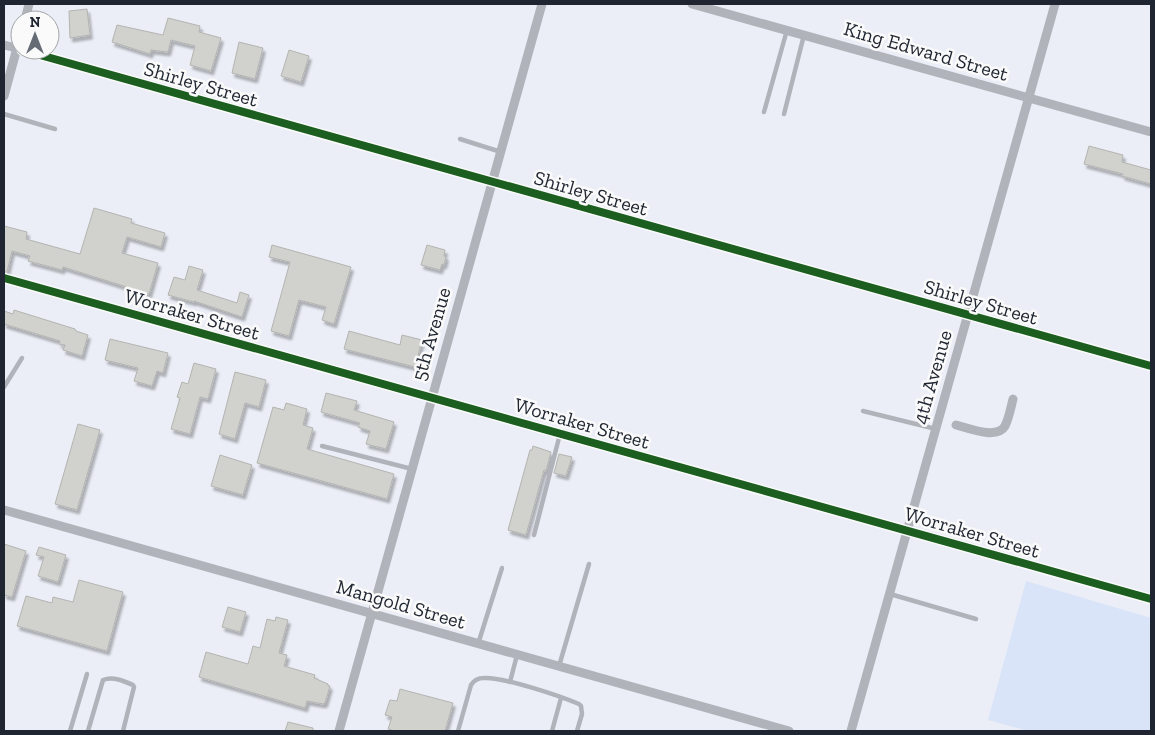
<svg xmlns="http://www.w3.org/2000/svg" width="1155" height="735" font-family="'Zilla Slab',serif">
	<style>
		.green { fill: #d9e4f8 }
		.building { fill: #d1d1ce; stroke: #b3b4b1; filter: url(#shadow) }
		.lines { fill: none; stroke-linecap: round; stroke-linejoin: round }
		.service { stroke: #b0b3b9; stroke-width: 4.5 }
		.minor { stroke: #b0b3b9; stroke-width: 9 }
		.cycleway-casing { stroke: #fafafa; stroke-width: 11 }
		.cycleway { stroke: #1b5e20; stroke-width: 8 }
		.labels { text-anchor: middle; stroke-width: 5; stroke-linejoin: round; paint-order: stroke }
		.street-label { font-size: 20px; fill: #1f2631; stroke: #fafafa }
	</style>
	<defs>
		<filter id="shadow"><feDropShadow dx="2.5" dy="4" stdDeviation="1" flood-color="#0004"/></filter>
	</defs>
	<rect width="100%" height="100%" fill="#ebeef6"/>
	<!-- green -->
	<path class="green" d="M 1026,581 L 1151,618 L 1151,731 L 1028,731 L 988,720 Z"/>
	<!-- building -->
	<g class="building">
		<path d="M 87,9 L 90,35 L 70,38 L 69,11 Z"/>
		<path d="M 168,18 L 200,26 L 199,32 L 221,38 L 211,71 L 190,65 L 195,46 L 171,40 L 168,52 L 151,50 L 150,54 L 112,42 L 117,25 L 163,35 Z"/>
		<path d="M 239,42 L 263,48 L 255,79 L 232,73 Z"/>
		<path d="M 289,50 L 309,56 L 301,82 L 281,76 Z"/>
		<path d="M 1089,146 L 1123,155 L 1122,162 L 1151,170 L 1151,184 L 1122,176 L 1123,174 L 1084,164 Z"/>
		<path d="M 94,208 L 132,219 L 131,223 L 165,233 L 161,247 L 127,237 L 122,253 L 158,263 L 149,294 L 63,267 L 62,270 L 28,261 L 30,256 L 12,251 L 7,272 L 4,272 L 4,226 L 27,232 L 26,239 L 80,254 Z"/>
		<path d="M 272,245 L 351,267 L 334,324 L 322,320 L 326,307 L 299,300 L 289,336 L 271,331 L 290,262 L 269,257 Z"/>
		<path d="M 427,245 L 445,250 L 444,256 L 446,257 L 444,265 L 442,264 L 440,270 L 421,265 Z"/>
		<path d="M 189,266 L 203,270 L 197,290 L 237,303 L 240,292 L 249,295 L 242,317 L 194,301 L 194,302 L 168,295 L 174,277 L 185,280 Z"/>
		<path d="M 14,310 L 75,329 L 76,331 L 88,335 L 82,356 L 63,350 L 65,345 L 59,344 L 60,341 L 4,324 L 4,311 L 13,314 Z"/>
		<path d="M 349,331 L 400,345 L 402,335 L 422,340 L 415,367 L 344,349 Z"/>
		<path d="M 110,339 L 168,353 L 163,373 L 157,371 L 152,386 L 134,381 L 138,368 L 105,360 Z"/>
		<path d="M 194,363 L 216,369 L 208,399 L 200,397 L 190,434 L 171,429 L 180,398 L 177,397 L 182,382 L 188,384 Z"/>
		<path d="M 235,372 L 266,380 L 259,407 L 245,403 L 235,439 L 219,434 Z"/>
		<path d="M 326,393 L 357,401 L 354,410 L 394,422 L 386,449 L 366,444 L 370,431 L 358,427 L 360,423 L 321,412 Z"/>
		<path d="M 286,403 L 307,409 L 303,425 L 313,428 L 307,449 L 394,474 L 387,499 L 257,463 L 273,407 L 284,410 Z"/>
		<path d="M 78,424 L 100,430 L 77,510 L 55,504 Z"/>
		<path d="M 533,446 L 551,452 L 546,471 L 544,470 L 526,535 L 508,530 L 530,450 L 532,450 Z"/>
		<path d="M 559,454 L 572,457 L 566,476 L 554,473 Z"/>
		<path d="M 220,455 L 252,465 L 243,495 L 211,486 Z"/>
		<path d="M 4,544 L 26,551 L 12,597 L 4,595 Z"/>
		<path d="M 39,547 L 66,555 L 58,582 L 38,576 L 44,557 L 36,555 Z"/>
		<path d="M 79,580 L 123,592 L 107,651 L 17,626 L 26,596 L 52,603 L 53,597 L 73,602 Z"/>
		<path d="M 228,607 L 246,612 L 240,632 L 222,627 Z"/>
		<path d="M 276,617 L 288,620 L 279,653 L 287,655 L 284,666 L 315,675 L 314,678 L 328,684 L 328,686 L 330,686 L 325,703 L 323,704 L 307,701 L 305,708 L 199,677 L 206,652 L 248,664 L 253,646 L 260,648 L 267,619 L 275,621 Z"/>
		<path d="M 400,689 L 453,703 L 445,731 L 395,731 L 388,729 L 392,717 L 385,715 L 390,700 L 397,701 Z"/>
		<path d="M 288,722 L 313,728 L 313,731 L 285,731 Z"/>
	</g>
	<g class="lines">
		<!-- service -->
		<g class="service">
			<path d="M 764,112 L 787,30"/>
			<path d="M 4,114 L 55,129"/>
			<path d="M 784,114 L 804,35"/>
			<path d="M 460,139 L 501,152"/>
			<path d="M 4,387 L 22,358"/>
			<path d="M 863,411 L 936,429"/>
			<path d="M 322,446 L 412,469"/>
			<path d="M 534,535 L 560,434"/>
			<path d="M 890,594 L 976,619"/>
			<path d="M 478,644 L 502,568"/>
			<path d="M 559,666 L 589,564"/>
			<path d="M 510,682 L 517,655"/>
			<path d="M 70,731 L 87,674"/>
			<path d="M 88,731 L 103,680 C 113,676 124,681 133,685 L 134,687 L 123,731"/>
			<path d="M 458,731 L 471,685 C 474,680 479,678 484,678 C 504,677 560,696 579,704 L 581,706 L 582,714 L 577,731"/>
			<path d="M 552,731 L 561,698"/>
		</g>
		<!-- minor -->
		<g class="minor">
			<path d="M 692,4 L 1151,132"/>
			<path d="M 25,20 L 29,4"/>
			<path d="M 4,45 L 20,49"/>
			<path d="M 22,50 L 1151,366"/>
			<path d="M 4,96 L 20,37"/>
			<path d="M 4,278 L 1151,599"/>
			<path d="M 956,425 C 968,428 997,440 1005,426 C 1009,418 1011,407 1013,399"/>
			<path d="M 4,510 L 789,731"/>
			<path d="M 339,731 L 542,4"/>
			<path d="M 851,731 L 1055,4"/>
		</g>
		<!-- cycleway casing -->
		<g class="cycleway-casing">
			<g id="cycleway">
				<path d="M 22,50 L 1151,366"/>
				<path d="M 4,278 L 1151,599"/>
			</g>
		</g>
		<!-- cycleway -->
		<use href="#cycleway" class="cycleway"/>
	</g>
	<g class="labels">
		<!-- street labels -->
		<g class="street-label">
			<text transform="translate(926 51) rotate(16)" y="7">King Edward Street</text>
			<text transform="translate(201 84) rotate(16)" y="7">Shirley Street</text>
			<text transform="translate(591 193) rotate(16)" y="7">Shirley Street</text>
			<text transform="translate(981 302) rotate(16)" y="7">Shirley Street</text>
			<text transform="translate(192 314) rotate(16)" y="7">Worraker Street</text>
			<text transform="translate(431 334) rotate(-74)" y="7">5th Avenue</text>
			<text transform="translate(932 377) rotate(-74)" y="7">4th Avenue</text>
			<text transform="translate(582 423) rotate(16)" y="7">Worraker Street</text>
			<text transform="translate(972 532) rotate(16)" y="7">Worraker Street</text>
			<text transform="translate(401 604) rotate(16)" y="7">Mangold Street</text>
		</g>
	</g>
	<!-- border -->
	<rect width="1155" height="735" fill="none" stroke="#1f2631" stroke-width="10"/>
	<!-- north arrow -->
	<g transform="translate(35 35)"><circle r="24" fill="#fafafa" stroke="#a2a5aa"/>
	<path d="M0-4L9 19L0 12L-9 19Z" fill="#666c76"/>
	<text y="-8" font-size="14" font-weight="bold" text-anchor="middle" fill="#1f2631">N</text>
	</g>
</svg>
